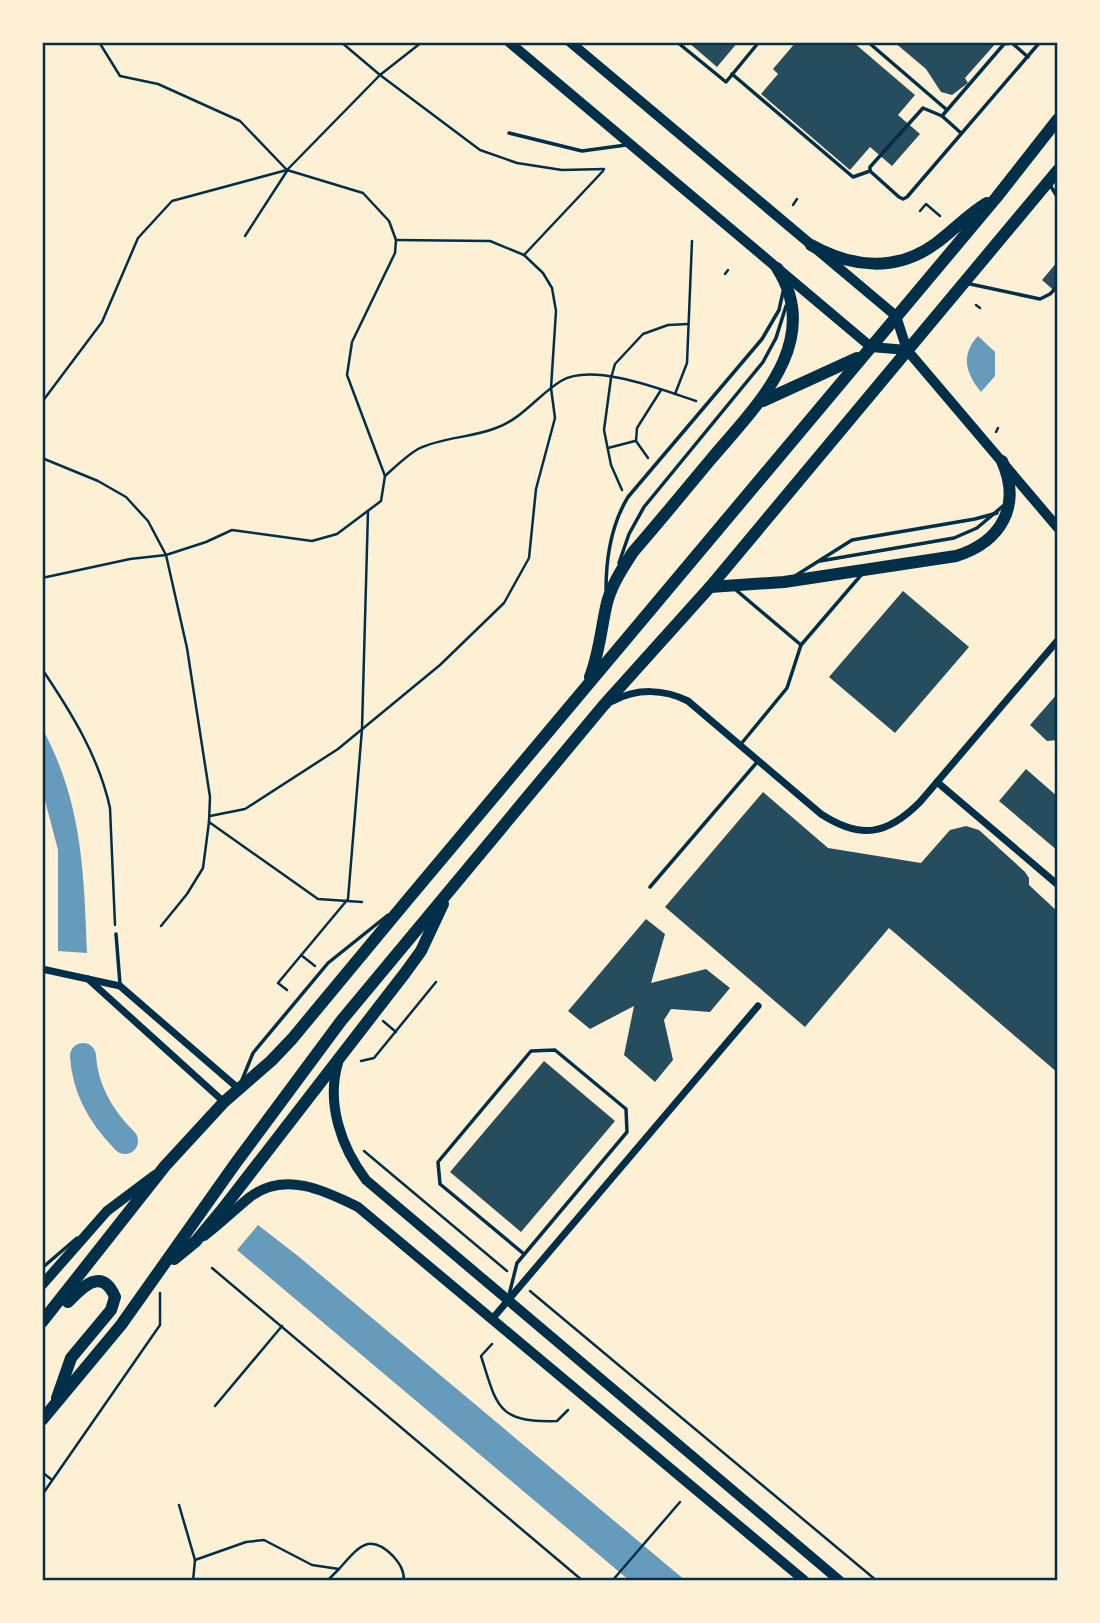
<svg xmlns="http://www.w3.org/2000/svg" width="1100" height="1623" font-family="'Work Sans',sans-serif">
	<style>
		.water { fill: #669bbc }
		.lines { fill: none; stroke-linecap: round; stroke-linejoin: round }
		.river { stroke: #669bbc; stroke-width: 26 }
		.building { fill: #264d5e }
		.path { stroke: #003049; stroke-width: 2.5 }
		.service { stroke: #003049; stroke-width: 3.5 }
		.minor { stroke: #003049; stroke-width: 7 }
		.tertiary { stroke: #003049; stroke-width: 10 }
		.secondary { stroke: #003049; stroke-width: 10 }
		.primary { stroke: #003049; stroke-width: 12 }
		.neatline { fill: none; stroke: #003049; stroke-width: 2.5 }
	</style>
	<rect width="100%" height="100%" fill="#fdf0d5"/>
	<!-- water -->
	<g class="water">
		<path d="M 978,336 L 995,352 L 995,376 L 981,392 C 966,374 960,355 978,336 Z"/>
		<path d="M 42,728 C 82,801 84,872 87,953 L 58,951 L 58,850 L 42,789 Z"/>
		<path d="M 258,1225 L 298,1256 L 686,1581 L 630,1581 L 237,1250 Z"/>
	</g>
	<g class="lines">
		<!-- river -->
		<path class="river" d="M 83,1056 C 85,1090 101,1117 125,1141"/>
	</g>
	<!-- building -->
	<g class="building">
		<path d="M 688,42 L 738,42 L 717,67 Z"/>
		<path d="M 796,42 L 853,42 L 915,95 L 898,115 L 920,134 L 892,166 L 870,147 L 850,170 L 761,94 L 778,74 L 773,69 Z"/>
		<path d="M 894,42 L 997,42 L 965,78 L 968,83 L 952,95 L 941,92 L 926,69 Z"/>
		<path d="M 1058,261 L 1058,294 L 1042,280 Z"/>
		<path d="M 903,591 L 969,647 L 895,733 L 829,677 Z"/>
		<path d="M 1058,693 L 1058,740 L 1047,741 L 1030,725 Z"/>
		<path d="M 1026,769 L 1058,797 L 1058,851 L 999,801 Z"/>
		<path d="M 763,792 L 828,848 L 921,863 L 950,830 L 966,826 L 979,830 L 1025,872 L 1029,878 L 1029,885 L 1058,912 L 1058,1073 L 889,928 L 805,1027 L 665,907 Z"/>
		<path d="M 646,919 L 665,934 L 651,983 L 706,969 L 730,988 L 710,1012 L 671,1009 L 664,1020 L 673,1060 L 655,1082 L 624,1055 L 634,1006 L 590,1029 L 568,1011 Z"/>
		<path d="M 544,1061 L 615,1121 L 521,1232 L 450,1172 Z"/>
	</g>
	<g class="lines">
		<!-- path -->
		<g class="path">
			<path d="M 341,42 L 380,75 L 480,150 L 517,163 L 562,170 L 604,169"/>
			<path d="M 793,205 L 797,199"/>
			<path d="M 920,211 L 926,204 L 940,216"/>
			<path d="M 245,236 L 287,171"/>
			<path d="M 524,255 L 603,171"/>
			<path d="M 725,274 L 728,270"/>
			<path d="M 976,305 L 980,308"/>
			<path d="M 675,394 L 687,363 L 692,241"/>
			<path d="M 42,402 L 102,322 L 138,238 L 172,201 L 287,170 L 380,75 L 422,42"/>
			<path d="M 996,432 L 998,428"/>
			<path d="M 608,448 L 635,441"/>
			<path d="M 42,458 L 98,481 L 126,497 L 148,521 L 166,555 L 187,648 L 210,797 L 209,822 L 203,868 L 187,894 L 161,926"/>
			<path d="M 648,458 L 636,441 L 637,428 L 661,390"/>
			<path d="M 385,476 C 395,467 406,456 418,449 C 442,437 471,438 496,428 C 522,419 538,395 561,381 C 592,362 663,390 696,401"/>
			<path d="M 622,490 L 611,465 L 604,430 L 611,378 L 615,364 L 643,334 L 668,325 L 688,324"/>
			<path d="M 42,578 L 130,559 L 166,555 L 206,542 L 232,530 L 312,541 L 337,534 L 381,501 L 385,476 L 347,375 L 352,342 L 395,253 L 396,240 L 389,221 L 363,193 L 287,170 L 240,121 L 158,84 L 120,76 L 99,42"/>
			<path d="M 42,669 C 71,712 99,757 110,808 L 115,925"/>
			<path d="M 210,816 L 245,809 L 338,749 L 440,665 L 504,603 L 529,558 L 536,489 L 555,418 L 551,388 L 556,311 L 552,288 L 543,273 L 524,255 L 490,241 L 396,240"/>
			<path d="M 209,822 L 318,899 L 362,902"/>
			<path d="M 301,955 L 315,966"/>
			<path d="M 287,990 L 278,983 L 348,899 L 362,729 L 368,511"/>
			<path d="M 383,1021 L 396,1032"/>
			<path d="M 361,1061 L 374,1058 L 436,982"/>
			<path d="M 364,1151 L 507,1271"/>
			<path d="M 212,1268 L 583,1581"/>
			<path d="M 530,1291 L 877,1581"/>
			<path d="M 492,1344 L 481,1356 C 497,1406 497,1423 557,1421 L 568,1410"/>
			<path d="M 215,1406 L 282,1326"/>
			<path d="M 42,1472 L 52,1480"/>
			<path d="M 42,1495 L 160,1325 L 160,1293"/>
			<path d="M 179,1505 L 195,1560 L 193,1581"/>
			<path d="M 195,1560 L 246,1542 L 264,1540 L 312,1565 L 339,1569 C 357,1549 368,1531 393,1556 C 400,1564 404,1570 404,1581"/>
			<path d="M 327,1581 L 339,1569"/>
			<path d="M 612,1581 L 680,1502"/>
		</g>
		<!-- service -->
		<g class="service">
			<path d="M 677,42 L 726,82 L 759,42"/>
			<path d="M 868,42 L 947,110"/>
			<path d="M 732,74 L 853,177 L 870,171 L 870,167 L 923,108 L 942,116 L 961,133"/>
			<path d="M 942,116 L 1004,44 L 1012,43 L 1028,57"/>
			<path d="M 509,133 L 582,151 L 626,145"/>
			<path d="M 870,171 L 899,197 L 903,199 L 907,197 L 1040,42"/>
			<path d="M 1050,185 L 1058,198"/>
			<path d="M 970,284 L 1040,299 L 1050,294 L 1058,286"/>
			<path d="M 820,561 L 954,538 L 977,528 L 1003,506"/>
			<path d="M 619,563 L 629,534 L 644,507 L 763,362 L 776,338 L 786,306"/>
			<path d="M 795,576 L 852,540 L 975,519 L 997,513"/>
			<path d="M 606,590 C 606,557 611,525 628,497 L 762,339 L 779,310 L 783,292"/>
			<path d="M 736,590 L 801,645"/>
			<path d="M 741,744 L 787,688 L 801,645 L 862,574"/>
			<path d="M 650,887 L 758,761"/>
			<path d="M 116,934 L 120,984"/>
			<path d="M 242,1080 L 253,1053 L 328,963 L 388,915"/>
			<path d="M 42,1268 L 77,1238"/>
			<path d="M 509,1295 L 517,1263 L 627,1132 L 626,1109 L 555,1050 L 531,1051 L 438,1162 L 440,1184 L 524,1254"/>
		</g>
		<!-- minor -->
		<g class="minor">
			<path d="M 613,701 C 637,688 664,689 688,701 L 821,814 C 861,840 887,835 920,802 L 1058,640"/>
			<path d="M 937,782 L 1058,885"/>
			<path d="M 42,969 L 120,986 L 239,1089"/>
			<path d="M 88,979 L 224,1102"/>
			<path d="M 493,1318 L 758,1006"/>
		</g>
		<!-- tertiary -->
		<path class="tertiary" d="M 907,350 L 1058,528"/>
		<!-- secondary -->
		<g class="secondary">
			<path d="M 509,42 L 871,347 L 907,350 L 896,316 L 570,42"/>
			<path d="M 338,1063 C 326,1103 341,1147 366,1180 L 840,1581"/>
			<path d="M 204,1236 C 221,1223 234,1210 250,1197 C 284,1171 324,1190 358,1207 L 805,1581"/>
			<path d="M 42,1285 L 107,1211 L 155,1175"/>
		</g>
		<!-- primary -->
		<g class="primary">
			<path d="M 811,245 C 852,268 896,272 935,244 C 953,231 967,215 987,203"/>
			<path d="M 763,401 L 857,358"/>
			<path d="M 710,587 L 784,582 L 956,556 C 1001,542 1022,506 1002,461"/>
			<path d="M 590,677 C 599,654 601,630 606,607 C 610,587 622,569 633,552 C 660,521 686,489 712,458 C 757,405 824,341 777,268"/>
			<path d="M 174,1259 L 196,1241 L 225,1206 L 405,973 L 421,951 L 443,904"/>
			<path d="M 42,1322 L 165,1166 L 224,1102 L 271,1061 L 292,1039 L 409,898 L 996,198 L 1058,119"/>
			<path d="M 57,1398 L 71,1358 L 111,1310 L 115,1297 C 102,1267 83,1286 68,1302"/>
			<path d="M 42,1420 L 121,1325 L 235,1164 L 341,1021 L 603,706 L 710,587 L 1058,170"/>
		</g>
	</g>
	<!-- border -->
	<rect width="1100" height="1623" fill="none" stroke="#fdf0d5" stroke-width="88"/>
	<rect x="44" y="44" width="1012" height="1535" class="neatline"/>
</svg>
